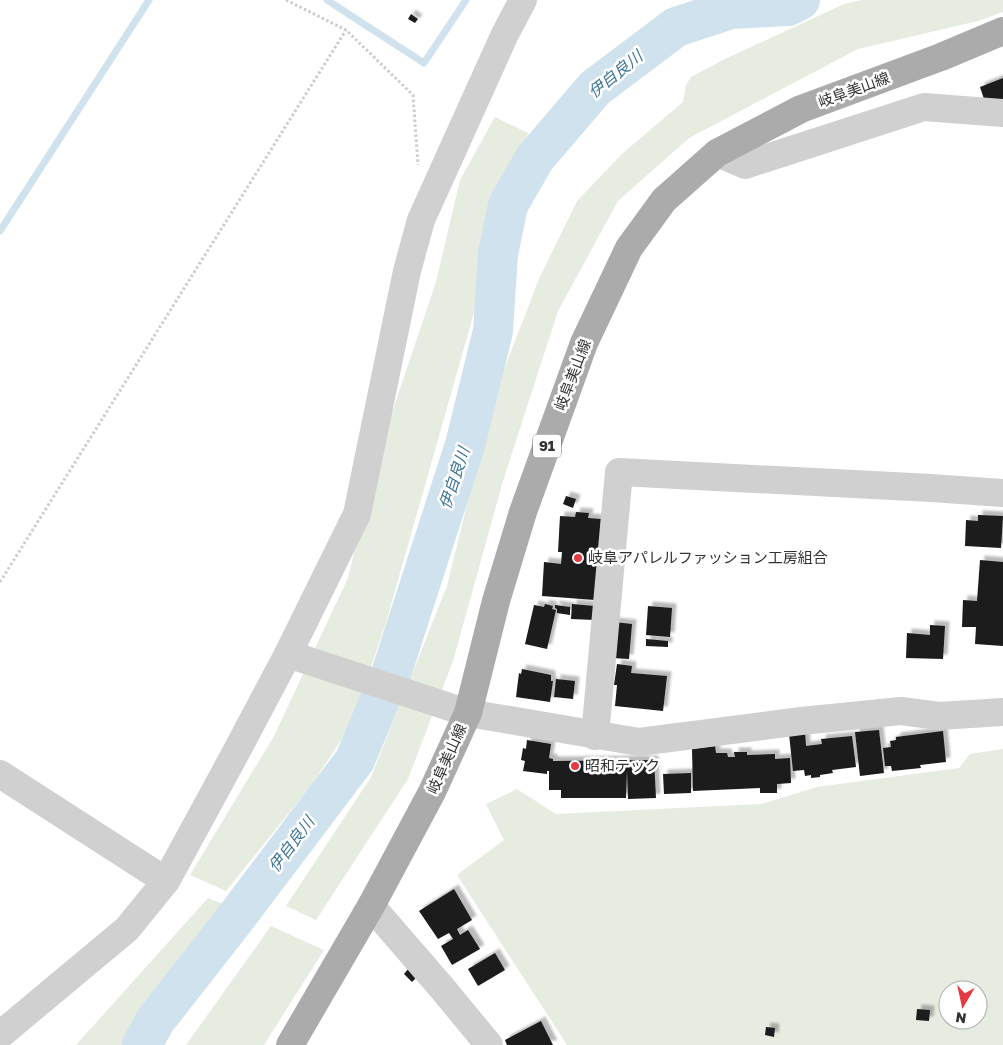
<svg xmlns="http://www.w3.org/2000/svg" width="1003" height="1045" font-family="'Golos Text','Noto Sans JP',sans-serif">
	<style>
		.green { fill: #e6ecdf; fill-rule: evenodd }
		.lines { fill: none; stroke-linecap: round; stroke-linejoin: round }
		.stream { stroke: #cfe2ee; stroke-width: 7 }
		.river { stroke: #cfe2ee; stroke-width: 40 }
		.building { fill: #1a1a1a; filter: url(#shadow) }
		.path { stroke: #cdcdcd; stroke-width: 3; stroke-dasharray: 2.5 2.5; stroke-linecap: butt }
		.minor { stroke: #d0d0d0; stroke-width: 28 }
		.major { stroke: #ababab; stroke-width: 28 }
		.poi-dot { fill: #e63946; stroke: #fff; stroke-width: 2 }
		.labels { text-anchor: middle; stroke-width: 5; stroke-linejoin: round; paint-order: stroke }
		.shield { fill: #fff; stroke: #707070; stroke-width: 1 }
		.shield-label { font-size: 14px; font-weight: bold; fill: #333 }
		.street-label { font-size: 15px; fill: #333; stroke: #fff }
		.poi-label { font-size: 15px; fill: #333; stroke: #fff; text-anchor: start }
		.water-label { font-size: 16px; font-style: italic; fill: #3f7597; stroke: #fff }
	</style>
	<defs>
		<filter id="shadow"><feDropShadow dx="4.5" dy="-4.5" stdDeviation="1" flood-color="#0004"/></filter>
	</defs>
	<rect width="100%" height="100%" fill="#fff"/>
	<!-- green -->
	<g class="green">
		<path d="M 862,0 L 1003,0 L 1003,12 L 978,21 L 858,49 L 689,138 L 618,201 L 558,311 L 503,481 L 453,661 L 408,779 L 316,920 L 286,906 L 371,777 L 447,586 L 493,398 L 539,279 L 577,201 L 623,153 L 683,102 L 686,85 L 691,77 L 725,59 L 844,4 Z"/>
		<path d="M 495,117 L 528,133 L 495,209 L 479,295 L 385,626 L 350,727 L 310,787 L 226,891 L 190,875 L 274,736 L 348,578 L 377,457 L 436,282 L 460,180 Z"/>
		<path d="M 1003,749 L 1003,1045 L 567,1045 L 457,875 L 504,840 L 486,804 L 517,789 L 556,814 L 761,804 L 817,787 L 959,768 L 970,754 ZM 948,990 L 978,990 L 978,1020 L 948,1020 Z"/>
		<path d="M 208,898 L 225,905 L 126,1045 L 76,1045 Z"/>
		<path d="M 271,926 L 324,950 L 264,1045 L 186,1045 Z"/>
	</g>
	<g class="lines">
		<!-- stream -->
		<g class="stream">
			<path d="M 327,0 L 424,63 L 466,0"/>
			<path d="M 786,0 L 788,6"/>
			<path d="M 0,231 L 149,0"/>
		</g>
		<!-- river -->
		<path class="river" d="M 142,1045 L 155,1021 L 234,920 L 355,760 L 392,671 L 465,445 L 493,331 L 498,254 L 508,205 L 535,158 L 595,88 L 676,27 L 731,9 L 788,6 L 800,0"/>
	</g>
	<!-- building -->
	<g class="building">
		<path d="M 411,14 L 418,19 L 415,23 L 408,19 Z"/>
		<path d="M 1003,78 L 1003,100 L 986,105 L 980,87 Z"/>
		<path d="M 566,496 L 576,499 L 573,508 L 563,504 Z"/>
		<path d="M 576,512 L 589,513 L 588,518 L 601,519 L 599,553 L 595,553 L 594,566 L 597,566 L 595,600 L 542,596 L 544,562 L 561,564 L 562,552 L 558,552 L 560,516 L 575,517 Z"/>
		<path d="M 978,515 L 1003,516 L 1001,548 L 965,546 L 966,520 L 978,521 Z"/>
		<path d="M 980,560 L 1003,562 L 1003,646 L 975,644 L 976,627 L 962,627 L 963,600 L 977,601 Z"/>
		<path d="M 545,604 L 553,606 L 552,609 L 556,610 L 547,649 L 525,644 L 534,605 L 544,607 Z"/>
		<path d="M 572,604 L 595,606 L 595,620 L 571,619 Z"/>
		<path d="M 555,605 L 570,607 L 570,615 L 557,613 L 557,609 L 555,608 Z"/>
		<path d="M 648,606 L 672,608 L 670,637 L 646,635 Z"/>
		<path d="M 614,622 L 632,624 L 629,659 L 612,658 Z"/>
		<path d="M 930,625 L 945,626 L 943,659 L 906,658 L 907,633 L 930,635 Z"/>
		<path d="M 646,639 L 668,641 L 668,647 L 646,646 Z"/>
		<path d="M 617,664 L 632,666 L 631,673 L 667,676 L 663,711 L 615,706 L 617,685 L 614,685 Z"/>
		<path d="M 522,669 L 551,675 L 551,681 L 553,681 L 550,702 L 516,697 L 519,673 L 521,674 Z"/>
		<path d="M 556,679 L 575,681 L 573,699 L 554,697 Z"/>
		<path d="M 879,730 L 884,773 L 860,776 L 855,732 Z"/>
		<path d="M 943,731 L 946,762 L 920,765 L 921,768 L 892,771 L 891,766 L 885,766 L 883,748 L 891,747 L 890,741 L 896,740 L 896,737 Z"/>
		<path d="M 805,732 L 806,746 L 822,744 L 821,739 L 852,736 L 856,767 L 832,770 L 833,773 L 820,775 L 820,777 L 811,778 L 811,775 L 805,776 L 804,770 L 793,771 L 789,734 Z"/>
		<path d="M 527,740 L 551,744 L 549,758 L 553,759 L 553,761 L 654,760 L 656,798 L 628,799 L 627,770 L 626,798 L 561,798 L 561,790 L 549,790 L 549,771 L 547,771 L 547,774 L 523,771 L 525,761 L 521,760 L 523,748 L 526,749 Z"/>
		<path d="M 715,746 L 716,753 L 727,753 L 728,757 L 735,757 L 734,752 L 747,752 L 747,755 L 775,754 L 775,759 L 790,758 L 791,783 L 777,784 L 777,793 L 760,793 L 760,788 L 693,791 L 692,749 Z"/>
		<path d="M 691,773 L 691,793 L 664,794 L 663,774 Z"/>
		<path d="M 454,889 L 472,920 L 457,929 L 460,935 L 468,930 L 480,949 L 452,965 L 441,946 L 453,939 L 449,933 L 438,939 L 419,911 Z"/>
		<path d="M 495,953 L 505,970 L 478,986 L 468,969 Z"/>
		<path d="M 409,968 L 418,976 L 412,982 L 404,974 Z"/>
		<path d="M 917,1009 L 930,1010 L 929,1021 L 916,1020 Z"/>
		<path d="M 541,1021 L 553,1045 L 507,1045 L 505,1040 Z"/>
		<path d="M 766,1027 L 775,1028 L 774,1037 L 765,1035 Z"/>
	</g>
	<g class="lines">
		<!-- path -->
		<g class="path">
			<path d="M 286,0 L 346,30 L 413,95 L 418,165"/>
			<path d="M 0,582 L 346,30"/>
		</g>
		<!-- minor -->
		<g class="minor">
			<path d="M 717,153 L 745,165 L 924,107 L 1003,113"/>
			<path d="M 287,656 L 300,658 L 468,713 L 639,742 L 801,721 L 901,711 L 939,716 L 1003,712"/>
			<path d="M 595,736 L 619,472 L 931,488 L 1003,493"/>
			<path d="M 0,774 L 166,881"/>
			<path d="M 371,906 L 442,988 L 489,1045"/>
			<path d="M 0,1035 L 127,929 L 166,881 L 234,756 L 287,656 L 357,514 L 407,271 L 421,220 L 505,34 L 523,0"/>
		</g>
		<!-- major -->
		<path class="major" d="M 290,1045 L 371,906 L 432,792 L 468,713 L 496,601 L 523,512 L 584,343 L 629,248 L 664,200 L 717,153 L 801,109 L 941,57 L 1003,31"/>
	</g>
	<!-- markers -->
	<g class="poi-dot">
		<circle cx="578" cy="558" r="5"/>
		<circle cx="575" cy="766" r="5"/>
	</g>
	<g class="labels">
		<!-- shield labels -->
		<rect class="shield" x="533" y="434.5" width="28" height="23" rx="4"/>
		<g class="shield-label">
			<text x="547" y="451">91</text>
		</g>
		<!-- street labels -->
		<g class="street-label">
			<text transform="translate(854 90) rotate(-20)" y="5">岐阜美山線</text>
			<text transform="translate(573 375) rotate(-69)" y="5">岐阜美山線</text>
			<text transform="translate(447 759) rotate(-66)" y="5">岐阜美山線</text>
		</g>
		<!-- poi labels -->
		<g class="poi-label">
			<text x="588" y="563">岐阜アパレルファッション工房組合</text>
			<text x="585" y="771">昭和テック</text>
		</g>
		<!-- water labels -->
		<g class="water-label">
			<text transform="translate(615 74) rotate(-39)" y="6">伊自良川</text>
			<text transform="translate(454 478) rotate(-72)" y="6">伊自良川</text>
			<text transform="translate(291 844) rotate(-53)" y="6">伊自良川</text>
		</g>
	</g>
	<!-- north arrow -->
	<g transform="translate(963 1005) rotate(189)"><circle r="24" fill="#ffffff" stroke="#adadad"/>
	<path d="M0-4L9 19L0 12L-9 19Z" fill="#e63946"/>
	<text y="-8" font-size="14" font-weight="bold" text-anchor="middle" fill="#333333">N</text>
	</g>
</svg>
